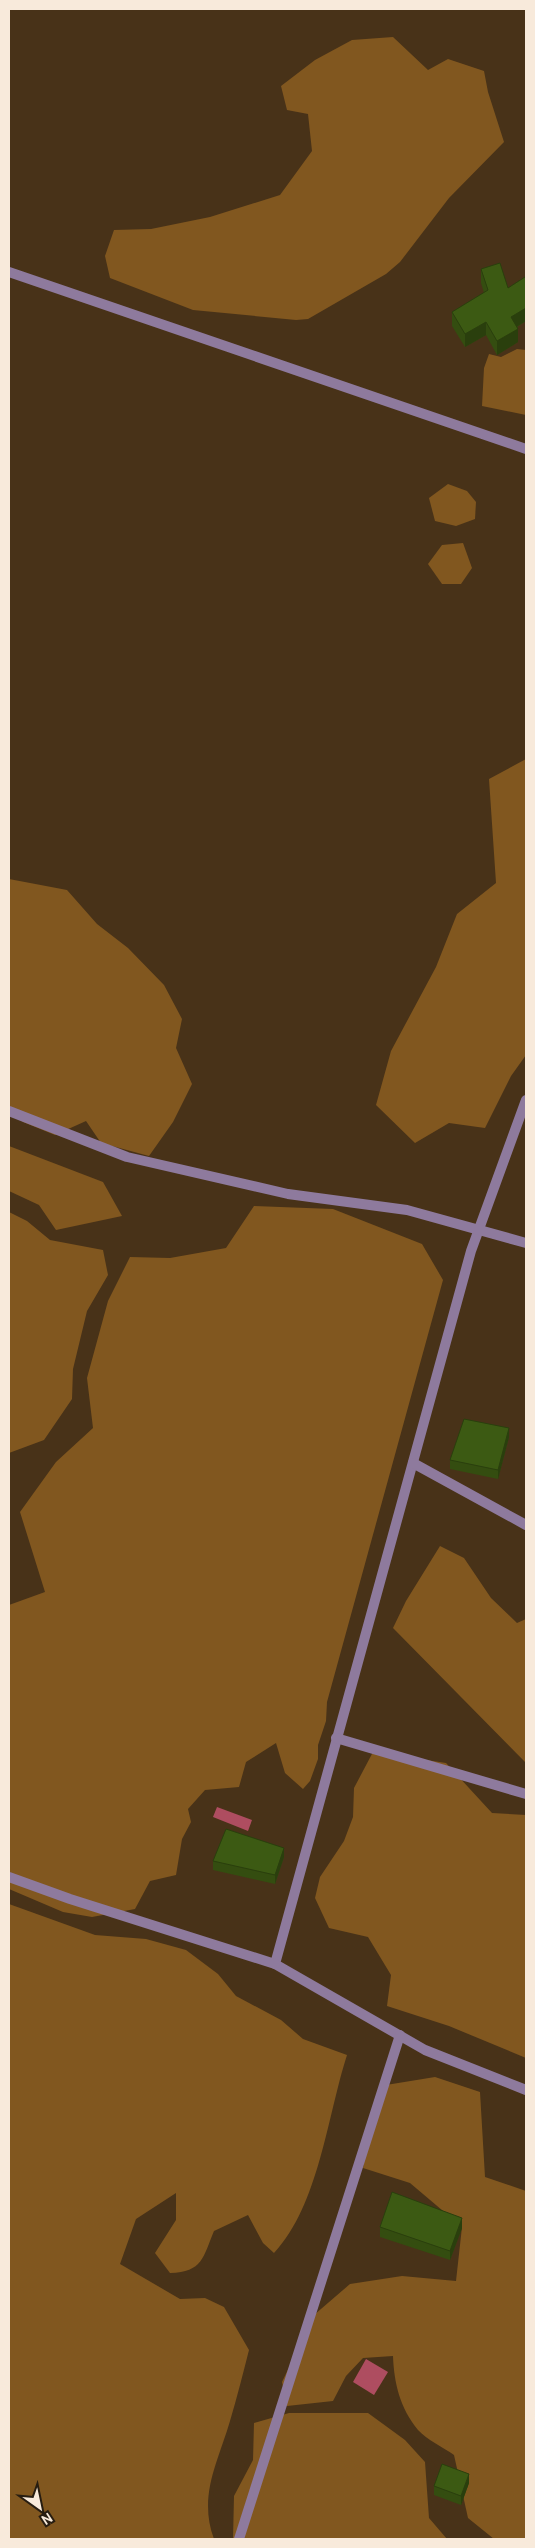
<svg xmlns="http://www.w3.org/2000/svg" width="535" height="2548" font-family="Overpass,sans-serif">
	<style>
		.green { fill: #81571f }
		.water { fill: #ae4d60 }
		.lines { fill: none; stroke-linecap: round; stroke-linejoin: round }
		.minor { stroke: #8e7a9d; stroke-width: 10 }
		.tertiary { stroke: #8e7a9d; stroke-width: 10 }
		.wall { fill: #344d10 }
		.shaded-wall { fill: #2a3f0d }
		.building { fill: #3c5a13; stroke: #2a3f0d }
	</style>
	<rect width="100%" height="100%" fill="#483218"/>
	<!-- green -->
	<g class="green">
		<path d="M 393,37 L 428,70 L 448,59 L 484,71 L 488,92 L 504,142 L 449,198 L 400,262 L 386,274 L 308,319 L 296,320 L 193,310 L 110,278 L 105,256 L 114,230 L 151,229 L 210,217 L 280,195 L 312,151 L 308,114 L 287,110 L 281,86 L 315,60 L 352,40 Z"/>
		<path d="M 517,349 L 526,350 L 526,415 L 482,406 L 484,368 L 489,354 L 501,357 Z"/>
		<path d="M 448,484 L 467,491 L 476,502 L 475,519 L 456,526 L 435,521 L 429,498 Z"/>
		<path d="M 463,543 L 472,568 L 461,584 L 442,584 L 428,564 L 442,545 Z"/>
		<path d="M 526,759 L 526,1055 L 511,1076 L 485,1128 L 449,1123 L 415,1143 L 376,1105 L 391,1051 L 436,967 L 457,914 L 496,883 L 489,779 Z"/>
		<path d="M 9,879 L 67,890 L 97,924 L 128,948 L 164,985 L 182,1019 L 176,1048 L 192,1084 L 173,1122 L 149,1156 L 101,1143 L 86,1121 L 55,1135 L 23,1122 L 9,1111 Z"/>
		<path d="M 9,1146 L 103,1182 L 122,1216 L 56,1230 L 39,1205 L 9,1191 Z"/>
		<path d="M 254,1206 L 333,1209 L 422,1244 L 443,1280 L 327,1702 L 326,1721 L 318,1745 L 318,1759 L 310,1781 L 303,1789 L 285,1773 L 276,1743 L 246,1762 L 239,1787 L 205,1790 L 188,1809 L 191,1822 L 182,1839 L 176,1875 L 150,1881 L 135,1909 L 92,1917 L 63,1912 L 9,1889 L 9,1605 L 45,1592 L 20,1512 L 56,1462 L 93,1428 L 87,1378 L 108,1301 L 130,1257 L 170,1258 L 226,1248 Z"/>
		<path d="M 9,1212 L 27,1221 L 50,1240 L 103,1250 L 108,1275 L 87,1311 L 73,1369 L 72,1399 L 44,1440 L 9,1453 Z"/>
		<path d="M 440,1546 L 464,1558 L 491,1598 L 517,1623 L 526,1619 L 526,1763 L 393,1628 L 406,1601 Z"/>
		<path d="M 373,1752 L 446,1763 L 492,1813 L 526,1815 L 526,2058 L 449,2026 L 387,2006 L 391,1975 L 368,1937 L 329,1928 L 315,1898 L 320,1877 L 344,1841 L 353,1817 L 354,1788 Z"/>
		<path d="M 9,1904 L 95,1935 L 146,1939 L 186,1950 L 218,1974 L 236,1996 L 281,2020 L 303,2039 L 347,2055 C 327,2117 319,2205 274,2253 L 263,2243 L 248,2215 L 214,2231 C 203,2257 203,2272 170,2273 L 155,2253 L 176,2220 L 176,2193 L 136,2219 L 120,2264 L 180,2299 L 205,2298 L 224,2307 L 249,2350 C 243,2374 237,2397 230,2421 C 218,2462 198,2496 214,2539 L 9,2539 Z"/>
		<path d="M 435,2077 L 480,2092 L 485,2177 L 526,2191 L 526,2539 L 494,2539 L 468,2518 L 454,2455 C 443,2447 427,2440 418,2430 C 400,2408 394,2383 393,2356 L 363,2358 L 346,2376 L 333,2401 L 287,2406 L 282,2382 L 314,2315 L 350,2284 L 402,2276 L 456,2281 L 462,2227 L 410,2183 L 363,2168 L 369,2130 L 386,2085 Z"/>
		<path d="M 289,2413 L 368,2413 L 405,2440 L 425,2462 L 429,2518 L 447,2539 L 233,2539 L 234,2496 L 253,2460 L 254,2423 Z"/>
	</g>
	<!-- water -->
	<g class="water">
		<path d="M 217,1807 L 252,1820 L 248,1831 L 213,1817 Z"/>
		<path d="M 366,2359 L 388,2372 L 374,2395 L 353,2382 Z"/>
	</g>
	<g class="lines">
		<!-- minor -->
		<g class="minor">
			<path d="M 526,1100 L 471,1251 L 275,1964 L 425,2050 L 526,2090"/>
			<path d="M 9,1111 L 127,1157 L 288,1194 L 407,1210 L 526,1243"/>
			<path d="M 413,1463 L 526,1525"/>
			<path d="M 336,1738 L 526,1794"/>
			<path d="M 9,1877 L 70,1899 L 275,1964"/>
			<path d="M 239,2539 L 400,2035"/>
		</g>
		<!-- tertiary -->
		<path class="tertiary" d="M 9,272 L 526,449"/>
	</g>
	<!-- wall -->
	<g class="wall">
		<path d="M 481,269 L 508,288 L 526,321 L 517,327 L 518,342 L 497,355 L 486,335 L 465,347 L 452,326 L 452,312 L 484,293 L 481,283 Z"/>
		<path d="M 509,1437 L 498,1479 L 450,1469 L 450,1460 Z"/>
		<path d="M 284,1857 L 275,1884 L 213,1870 L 213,1861 Z"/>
		<path d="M 380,2227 L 462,2228 L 450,2260 L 380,2237 Z"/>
		<path d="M 469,2483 L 461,2505 L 434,2495 L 434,2486 Z"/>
	</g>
	<!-- shaded-wall -->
	<g class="shaded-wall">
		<path d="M 526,308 L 526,321 L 511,330 L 511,317 Z"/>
		<path d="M 486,322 L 486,335 L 465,347 L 465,334 Z"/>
		<path d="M 518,329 L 518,342 L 497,355 L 497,341 Z"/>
		<path d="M 509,1428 L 509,1437 L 498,1479 L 498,1470 Z"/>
		<path d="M 284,1848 L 284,1857 L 275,1884 L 275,1875 Z"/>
		<path d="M 462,2218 L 462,2228 L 450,2260 L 450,2251 Z"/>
		<path d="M 469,2474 L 469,2483 L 461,2505 L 461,2496 Z"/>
	</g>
	<!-- building -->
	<g class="building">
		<path d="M 500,263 L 508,288 L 525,277 L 526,280 L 526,308 L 511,317 L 518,329 L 497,341 L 486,322 L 465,334 L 452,312 L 488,290 L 481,269 Z"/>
		<path d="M 464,1419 L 509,1428 L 498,1470 L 450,1460 Z"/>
		<path d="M 226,1829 L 284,1848 L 275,1875 L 213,1861 Z"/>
		<path d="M 392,2192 L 462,2218 L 450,2251 L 380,2227 Z"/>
		<path d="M 442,2464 L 469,2474 L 461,2496 L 434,2486 Z"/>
	</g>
	<!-- border -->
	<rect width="535" height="2548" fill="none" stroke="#f8eadb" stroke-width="20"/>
	<!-- north arrow -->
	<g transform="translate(40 2508) rotate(147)" stroke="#271d11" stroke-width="4" paint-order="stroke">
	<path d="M0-4L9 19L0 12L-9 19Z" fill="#f8eadb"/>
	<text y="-8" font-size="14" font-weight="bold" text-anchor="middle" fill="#f8eadb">N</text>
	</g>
</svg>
